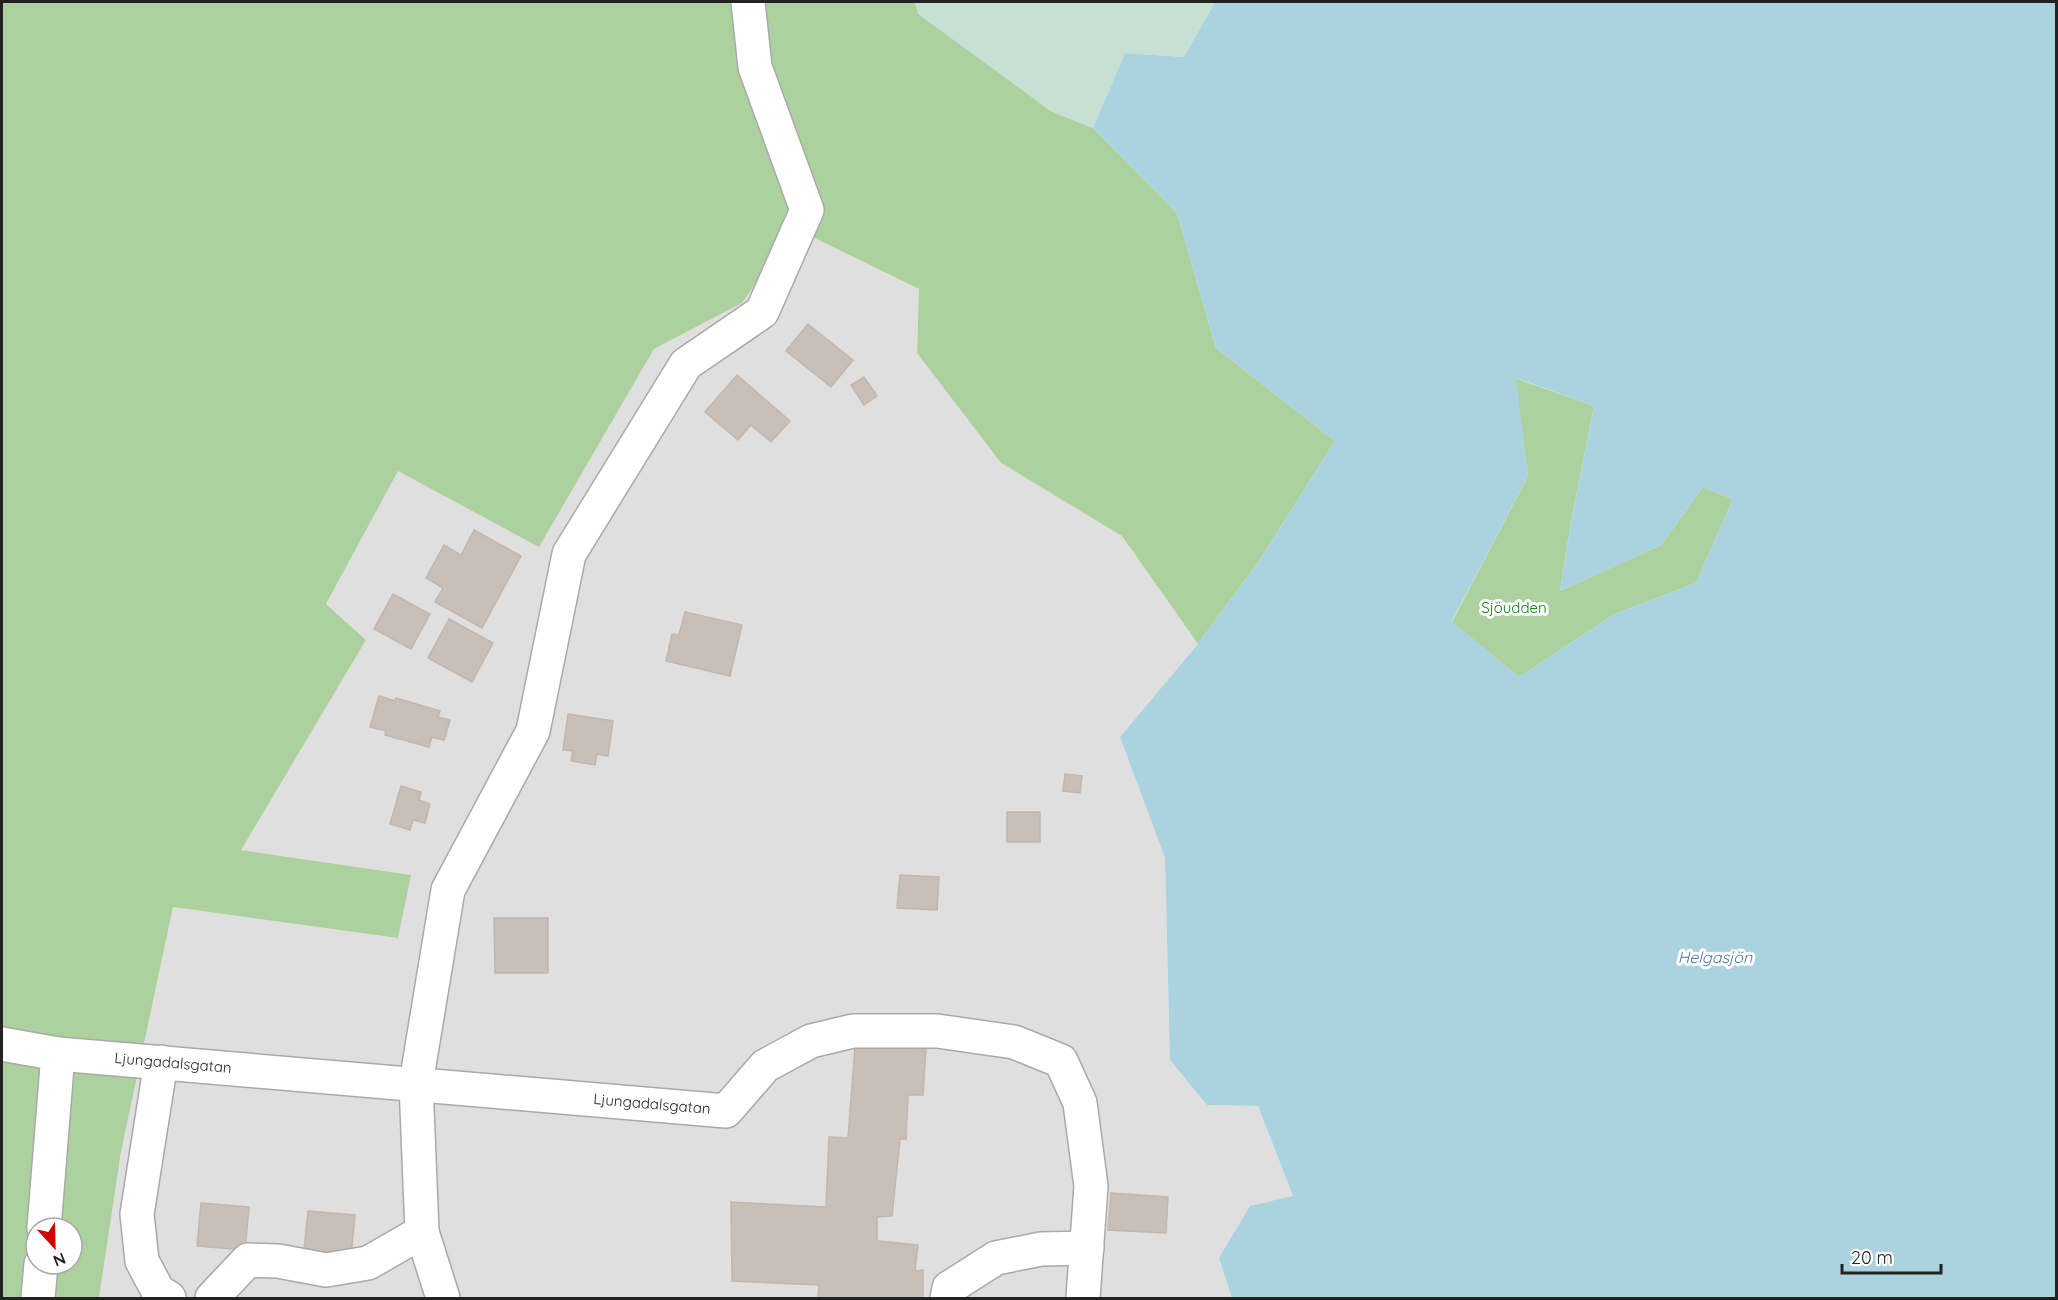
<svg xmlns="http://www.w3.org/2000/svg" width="2058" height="1300" font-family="Quicksand,sans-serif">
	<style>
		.residential { fill: #e0dfdf }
		.forest { fill: #add19e; fill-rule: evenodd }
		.wetland { fill: #c6e0d4 }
		.water { fill: #aad3df; fill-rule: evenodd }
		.building { fill: #c7bfb8; stroke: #c4b6ab; stroke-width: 1.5 }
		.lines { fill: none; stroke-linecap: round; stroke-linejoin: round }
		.street-casing { stroke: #a9a9a9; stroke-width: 36 }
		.street { stroke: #fff; stroke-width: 33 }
		.labels { text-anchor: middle; stroke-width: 6; stroke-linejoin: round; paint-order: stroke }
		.park-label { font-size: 15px; fill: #0c8416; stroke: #fff }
		.street-label { font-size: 15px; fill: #222; stroke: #fff }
		.water-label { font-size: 16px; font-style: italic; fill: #4a7aab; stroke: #fff }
	</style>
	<rect width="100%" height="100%" fill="#f2efe9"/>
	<!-- residential -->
	<path class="residential" d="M 794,228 L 919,289 L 917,353 L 1001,463 L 1122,536 L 1198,644 L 1120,737 L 1165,858 L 1170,1060 L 1207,1105 L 1258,1106 L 1293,1196 L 1219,1258 L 1232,1298 L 99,1298 L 121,1152 L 173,907 L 398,938 L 410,875 L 240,850 L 366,640 L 326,604 L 398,470 L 539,546 L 654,349 L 742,303 Z"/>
	<!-- forest -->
	<g class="forest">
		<path d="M 2,2 L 915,2 L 919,14 L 1051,111 L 1093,128 L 1177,213 L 1216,348 L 1335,441 L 1259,561 L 1198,644 L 1122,536 L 1001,463 L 917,353 L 919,289 L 794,228 L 742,303 L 654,349 L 539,547 L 398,471 L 326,604 L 366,640 L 241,850 L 411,875 L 398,938 L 173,907 L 121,1152 L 99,1298 L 2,1298 ZM 36,1228 L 72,1228 L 72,1264 L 36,1264 Z"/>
		<path d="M 1515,378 L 1594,406 L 1571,522 L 1560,591 L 1661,545 L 1703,487 L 1733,499 L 1696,583 L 1615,614 L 1519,677 L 1452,622 L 1528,476 Z"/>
	</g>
	<!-- wetland -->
	<path class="wetland" d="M 915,2 L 1215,2 L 1184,57 L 1125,53 L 1093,128 L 1051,111 L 918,14 Z"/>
	<!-- water -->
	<path class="water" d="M 1215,2 L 2056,2 L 2056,1298 L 1232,1298 L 1219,1258 L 1250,1206 L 1293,1196 L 1258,1106 L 1207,1105 L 1170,1060 L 1165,858 L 1120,737 L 1198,644 L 1259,561 L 1335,441 L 1216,348 L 1177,213 L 1093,128 L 1125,53 L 1184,57 ZM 1516,378 L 1594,406 L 1571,522 L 1560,591 L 1661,545 L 1703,487 L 1733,499 L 1696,583 L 1615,614 L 1519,677 L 1452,621 L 1528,476 Z"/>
	<!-- building -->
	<g class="building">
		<path d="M 808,324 L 853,360 L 831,387 L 786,351 Z"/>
		<path d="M 737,375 L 790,421 L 771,442 L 751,425 L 738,440 L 705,412 Z"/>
		<path d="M 864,377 L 877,396 L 864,405 L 851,385 Z"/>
		<path d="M 474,530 L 521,556 L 482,628 L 435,602 L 443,588 L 426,578 L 444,545 L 461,555 Z"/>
		<path d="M 393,594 L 430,614 L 411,649 L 374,629 Z"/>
		<path d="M 685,612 L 742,625 L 730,676 L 666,661 L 672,634 L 679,635 Z"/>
		<path d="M 449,619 L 493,643 L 472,682 L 428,658 Z"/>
		<path d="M 379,696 L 395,701 L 396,698 L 440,711 L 438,717 L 450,720 L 444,740 L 432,737 L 429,747 L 385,735 L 386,731 L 370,727 Z"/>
		<path d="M 568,714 L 613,721 L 608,756 L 597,754 L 595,765 L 571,761 L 573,751 L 563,750 Z"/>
		<path d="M 1065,774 L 1082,776 L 1080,793 L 1063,791 Z"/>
		<path d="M 401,786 L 421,792 L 419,800 L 430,804 L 425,823 L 413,820 L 410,830 L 390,824 Z"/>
		<rect x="1007" y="812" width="33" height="30"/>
		<path d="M 900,875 L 939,877 L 937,910 L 897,908 Z"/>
		<path d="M 494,918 L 548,918 L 548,973 L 495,973 Z"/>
		<path d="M 855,1047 L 926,1049 L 923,1095 L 908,1095 L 906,1139 L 900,1139 L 892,1216 L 877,1217 L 877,1241 L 918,1245 L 915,1271 L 923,1270 L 923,1298 L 818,1298 L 819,1285 L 732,1281 L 731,1202 L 826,1207 L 829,1137 L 848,1138 Z"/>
		<path d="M 1111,1193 L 1168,1197 L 1166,1233 L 1108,1230 Z"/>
		<path d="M 201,1203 L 249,1207 L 245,1250 L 197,1246 Z"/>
		<path d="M 308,1211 L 355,1215 L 351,1256 L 304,1251 Z"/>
	</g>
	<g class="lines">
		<!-- street casing -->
		<g class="street-casing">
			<g id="street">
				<path d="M 2,1044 L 58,1054 L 726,1111 L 765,1066 L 811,1041 L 853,1031 L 937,1031 L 1014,1042 L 1061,1061 L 1080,1103 L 1091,1186 L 1083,1298"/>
				<path d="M 161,1062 L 137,1214 L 142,1261 L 158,1291 L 169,1298"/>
				<path d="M 44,1228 L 58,1054"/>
				<path d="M 38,1298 L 41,1264"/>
				<path d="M 212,1298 L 248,1260 L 278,1261 L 326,1270 L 368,1263 L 422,1232"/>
				<path d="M 443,1298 L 422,1232 L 416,1083 L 448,890 L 533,731 L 569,554 L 686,364 L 762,312 L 807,210 L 755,67 L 748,2"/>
				<path d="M 947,1298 L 949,1288 L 996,1258 L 1041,1249 L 1087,1248"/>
			</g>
		</g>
		<!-- street -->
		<use href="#street" class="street"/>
	</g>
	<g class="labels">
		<!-- park labels -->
		<g class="park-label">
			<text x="1514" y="613">Sjöudden</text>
		</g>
		<!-- street labels -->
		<g class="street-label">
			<text transform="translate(173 1063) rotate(5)" y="5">Ljungadalsgatan</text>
			<text transform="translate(652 1104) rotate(5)" y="5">Ljungadalsgatan</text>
		</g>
		<!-- water labels -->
		<g class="water-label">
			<text x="1715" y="963">Helgasjön</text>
		</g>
	</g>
	<!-- border -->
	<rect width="2058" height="1300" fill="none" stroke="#222222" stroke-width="6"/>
	<!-- north arrow -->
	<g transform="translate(54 1246) rotate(158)"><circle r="28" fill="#ffffff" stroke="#a7a7a7" stroke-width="1.5"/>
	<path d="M0-4.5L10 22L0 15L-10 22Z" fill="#d40000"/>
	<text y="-9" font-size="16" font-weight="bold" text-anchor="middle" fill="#222222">N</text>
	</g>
	<!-- scale -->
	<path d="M1842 1264v9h99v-9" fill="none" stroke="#222222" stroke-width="3"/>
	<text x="1851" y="1264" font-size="18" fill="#222222" stroke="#ffffff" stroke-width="4.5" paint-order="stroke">20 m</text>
</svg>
